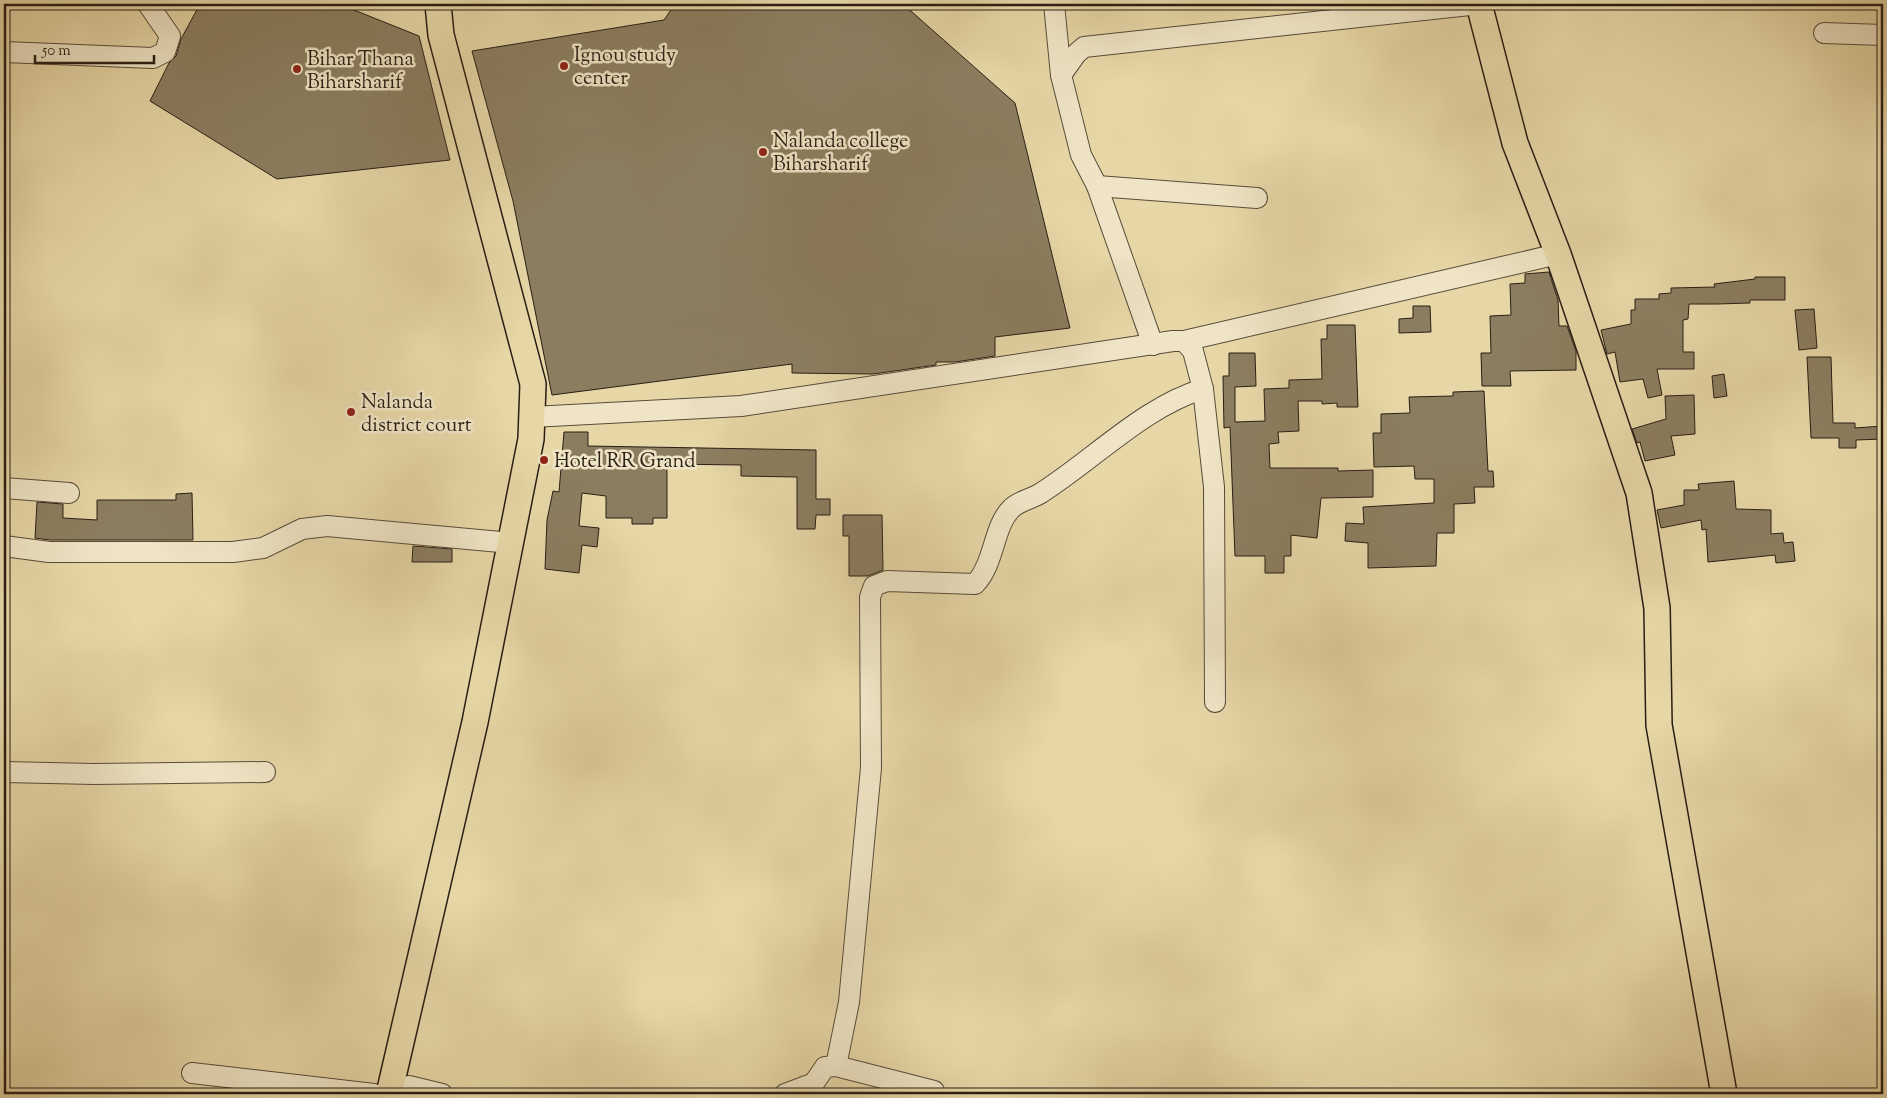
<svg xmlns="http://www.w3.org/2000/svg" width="1887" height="1098" font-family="'Sorts Mill Goudy',serif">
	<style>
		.building { fill: #8b7e60; stroke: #281e14 }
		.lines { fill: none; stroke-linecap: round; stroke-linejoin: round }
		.minor-casing { stroke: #584c39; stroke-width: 22 }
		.major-casing { stroke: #281e14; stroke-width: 28 }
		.minor { stroke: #efe5c6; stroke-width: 20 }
		.major { stroke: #e7d7a7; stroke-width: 25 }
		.poi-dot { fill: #8f2418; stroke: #efe5c6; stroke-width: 2 }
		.labels { text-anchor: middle; stroke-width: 5; stroke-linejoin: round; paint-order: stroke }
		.poi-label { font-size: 20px; fill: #281e14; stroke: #efe5c6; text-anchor: start }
	</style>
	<rect width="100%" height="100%" fill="#e7d7a7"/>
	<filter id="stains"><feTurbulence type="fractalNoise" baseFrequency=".004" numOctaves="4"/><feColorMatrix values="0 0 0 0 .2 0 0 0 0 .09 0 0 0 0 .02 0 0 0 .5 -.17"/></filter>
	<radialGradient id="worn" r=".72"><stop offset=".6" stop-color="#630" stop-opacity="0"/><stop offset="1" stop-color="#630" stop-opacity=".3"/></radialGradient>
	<!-- building -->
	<g class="building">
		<path d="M 200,4 L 339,4 L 419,36 L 450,160 L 277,179 L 150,101 L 169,63 L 176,56 L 181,39 Z"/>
		<path d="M 675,4 L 903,4 L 1015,103 L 1070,328 L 995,337 L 995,356 L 955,362 L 936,362 L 936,365 L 873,374 L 792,373 L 792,364 L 552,395 L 513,201 L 472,51 L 664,20 Z"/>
		<path d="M 1549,272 L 1558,300 L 1559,326 L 1567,326 L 1576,351 L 1576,370 L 1510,371 L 1511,386 L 1482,386 L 1481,353 L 1491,353 L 1490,316 L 1511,315 L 1510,284 L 1525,283 L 1525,274 Z"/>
		<path d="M 1755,277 L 1785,277 L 1785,300 L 1750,300 L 1750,303 L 1717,304 L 1689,304 L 1688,319 L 1683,320 L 1683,352 L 1694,352 L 1694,369 L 1657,369 L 1662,395 L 1648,398 L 1643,379 L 1620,382 L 1615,352 L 1607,354 L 1601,330 L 1631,324 L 1631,310 L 1635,310 L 1635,299 L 1659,299 L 1659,294 L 1671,293 L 1671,288 L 1715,287 L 1714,284 L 1755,279 Z"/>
		<path d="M 1413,306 L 1430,306 L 1431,332 L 1399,333 L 1399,319 L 1413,318 Z"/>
		<path d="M 1814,309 L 1817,348 L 1799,350 L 1795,310 Z"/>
		<path d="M 1327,325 L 1355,325 L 1358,407 L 1337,407 L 1337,403 L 1322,404 L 1322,401 L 1298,401 L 1299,431 L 1278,432 L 1279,443 L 1269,444 L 1270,468 L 1338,468 L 1338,471 L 1373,470 L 1373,497 L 1321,498 L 1317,538 L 1291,535 L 1291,556 L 1284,556 L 1284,573 L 1265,573 L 1265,556 L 1235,556 L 1230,427 L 1224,428 L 1223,376 L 1229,376 L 1229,353 L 1255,353 L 1256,386 L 1235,387 L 1235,422 L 1265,421 L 1264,389 L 1289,388 L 1289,380 L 1322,379 L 1321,339 L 1327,339 Z"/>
		<path d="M 1807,357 L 1831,357 L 1833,423 L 1855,423 L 1855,428 L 1883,426 L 1883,439 L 1856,440 L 1856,448 L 1839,448 L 1839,438 L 1811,438 Z"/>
		<path d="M 1724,374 L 1727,396 L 1714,398 L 1712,376 Z"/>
		<path d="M 1484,391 L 1488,471 L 1493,471 L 1494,487 L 1474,487 L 1475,503 L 1454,504 L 1454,533 L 1437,533 L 1436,566 L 1368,568 L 1368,543 L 1345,541 L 1346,523 L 1364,524 L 1363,507 L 1434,503 L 1434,479 L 1415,479 L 1414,466 L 1374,467 L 1373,433 L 1381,433 L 1381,414 L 1410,413 L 1409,397 L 1453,396 L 1453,392 Z"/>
		<path d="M 1694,395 L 1695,434 L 1671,436 L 1675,455 L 1645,461 L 1640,442 L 1637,443 L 1632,429 L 1666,419 L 1665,396 Z"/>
		<path d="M 564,432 L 588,432 L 588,446 L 816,450 L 816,499 L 830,499 L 830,515 L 816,515 L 815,529 L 797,529 L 797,477 L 741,476 L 741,465 L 667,464 L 667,518 L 653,518 L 653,524 L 632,524 L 632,518 L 606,518 L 606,496 L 582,493 L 579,526 L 599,528 L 597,547 L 582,545 L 579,573 L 545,569 L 547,520 L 553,491 L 559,492 Z"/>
		<path d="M 1734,481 L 1736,509 L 1771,510 L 1771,534 L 1783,533 L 1784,543 L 1793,542 L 1795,561 L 1776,563 L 1775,555 L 1708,562 L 1706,529 L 1702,530 L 1701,520 L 1661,528 L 1657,510 L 1684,505 L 1684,490 L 1699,490 L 1698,484 Z"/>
		<path d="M 192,493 L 193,540 L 50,540 L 35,538 L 37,502 L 63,504 L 63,518 L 97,520 L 97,500 L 176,500 L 176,494 Z"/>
		<path d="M 843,515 L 882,515 L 883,570 L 868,576 L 849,576 L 849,536 L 843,536 Z"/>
		<path d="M 413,546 L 452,549 L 452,562 L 412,562 Z"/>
	</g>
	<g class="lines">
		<!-- minor casing -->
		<g class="minor-casing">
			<g id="minor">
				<path d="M 1054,4 L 1061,75 L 1081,155 L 1097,186 L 1153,345"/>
				<path d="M 1824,33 L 1883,35"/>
				<path d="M 4,52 L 153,58 L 165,52 L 170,36 L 148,4"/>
				<path d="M 1061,75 L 1076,54 L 1084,47 L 1479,4"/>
				<path d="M 1097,186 L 1257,198"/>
				<path d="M 1184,341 L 1558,254"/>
				<path d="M 532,417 L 741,406 L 1173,341 L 1184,341 L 1193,351 L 1203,389 L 1214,487 L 1215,702"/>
				<path d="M 4,488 L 69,493"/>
				<path d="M 4,546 L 49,552 L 233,552 L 263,548 L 302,529 L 327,526 L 511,543"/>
				<path d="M 4,772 L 94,774 L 265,772"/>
				<path d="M 836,1066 L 849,1002 L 871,768 L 870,597 L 874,586 L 887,581 L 975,584 C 995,563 993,527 1011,509 C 1018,501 1032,499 1041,493 C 1093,460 1145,406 1203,389"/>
				<path d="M 192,1073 L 374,1094"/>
				<path d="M 393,1094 L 409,1086 L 442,1094"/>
				<path d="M 785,1094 L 814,1083 L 825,1067 L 836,1066 L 934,1091"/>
			</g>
		</g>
		<!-- major casing -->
		<g class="major-casing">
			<g id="major">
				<path d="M 1479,4 L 1515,143 L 1558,254 L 1639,493 L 1657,608 L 1659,725 L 1724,1094"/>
				<path d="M 389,1094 L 475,722 L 531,439 L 533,384 L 441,35 L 438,4"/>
			</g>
		</g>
		<!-- minor -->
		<use href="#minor" class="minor"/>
		<!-- major -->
		<use href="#major" class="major"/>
	</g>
	<!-- markers -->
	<g class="poi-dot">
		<circle cx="564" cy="66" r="5"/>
		<circle cx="297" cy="69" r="5"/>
		<circle cx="763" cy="152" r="5"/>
		<circle cx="351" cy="412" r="5"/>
		<circle cx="544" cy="460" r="5"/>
	</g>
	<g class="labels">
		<!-- poi labels -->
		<g class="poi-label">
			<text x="574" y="61">Ignou study<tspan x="574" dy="23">center</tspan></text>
			<text x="307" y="65">Bihar Thana<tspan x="307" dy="23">Biharsharif</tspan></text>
			<text x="773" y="147">Nalanda college<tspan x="773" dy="23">Biharsharif</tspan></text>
			<text x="361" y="408">Nalanda<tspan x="361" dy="23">district court</tspan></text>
			<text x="554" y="467">Hotel RR Grand</text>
		</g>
	</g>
	<!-- margin -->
	<rect width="1887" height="1098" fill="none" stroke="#e7d7a7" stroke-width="20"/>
	<rect x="5" y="5" width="1877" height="1088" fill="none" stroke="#281e14" stroke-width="2.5"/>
	<rect x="10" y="10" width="1867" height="1078" fill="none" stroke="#281e14"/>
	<!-- scale -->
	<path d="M35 55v8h119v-8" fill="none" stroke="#281e14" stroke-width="2.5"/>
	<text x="42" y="55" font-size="15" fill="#281e14" stroke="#efe5c6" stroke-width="4" paint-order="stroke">50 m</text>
	<rect width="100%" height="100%" filter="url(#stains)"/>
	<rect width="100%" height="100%" fill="url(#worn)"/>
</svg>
